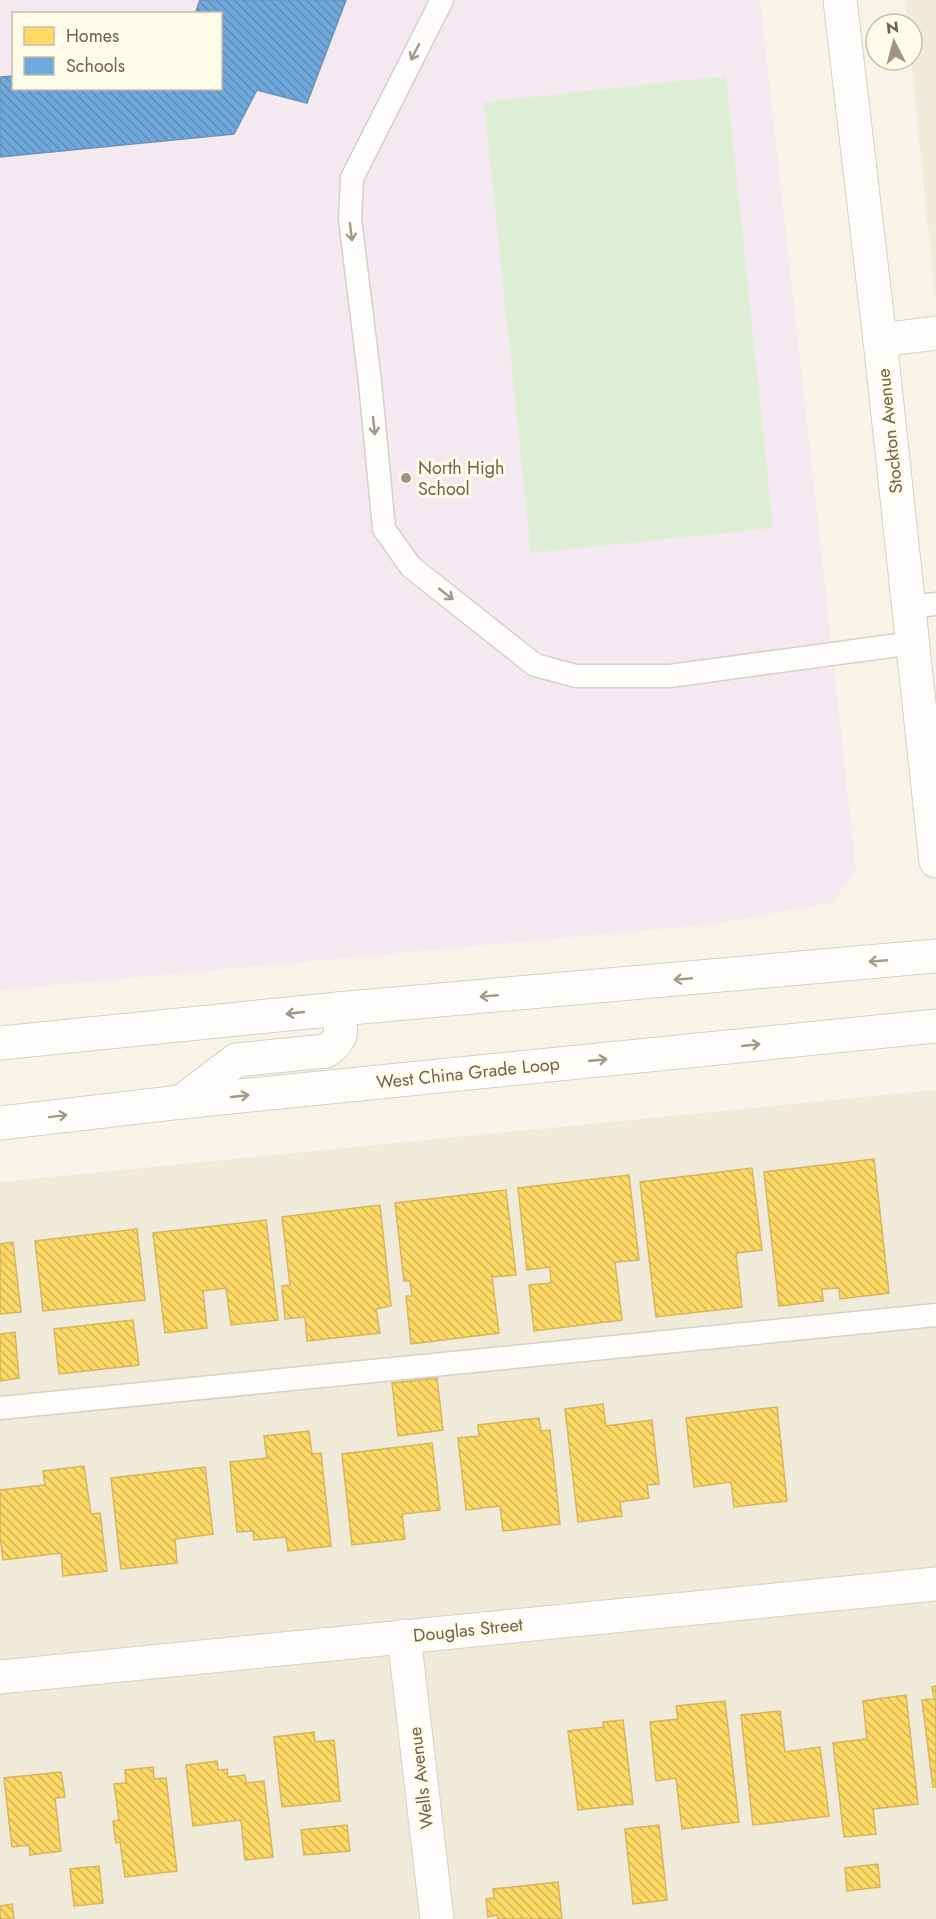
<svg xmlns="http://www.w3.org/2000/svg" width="936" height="1919" font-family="Jost,sans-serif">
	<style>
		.residential { fill: #f0ead8 }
		.education { fill: #f5e9f1; fill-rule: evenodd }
		.pitch { fill: #deeed4 }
		.homes { fill: url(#homes-back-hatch); stroke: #d5b55e; stroke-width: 1.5 }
		.schools { fill: url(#schools-back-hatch); stroke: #7093b0; stroke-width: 1.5 }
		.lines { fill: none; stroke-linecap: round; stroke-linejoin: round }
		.lane-casing { stroke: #d5d1c7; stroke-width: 25 }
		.street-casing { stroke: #d5d1c7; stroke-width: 35 }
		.secondary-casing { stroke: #d4d0c6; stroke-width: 35 }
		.lane { stroke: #fefdfc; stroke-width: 22 }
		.street { stroke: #fefdfc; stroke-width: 33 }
		.secondary { stroke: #fefdfc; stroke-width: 33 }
		.oneway { stroke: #a49888 }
		.poi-dot { fill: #a19482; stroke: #fffbe9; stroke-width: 2 }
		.labels { text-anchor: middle; stroke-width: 6; stroke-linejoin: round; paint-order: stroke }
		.street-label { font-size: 18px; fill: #73614a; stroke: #fffbe9 }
		.poi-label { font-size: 18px; fill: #73614a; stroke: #fffbe9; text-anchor: start }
	</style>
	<defs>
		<pattern id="homes-back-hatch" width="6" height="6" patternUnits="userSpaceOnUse" patternTransform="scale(1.5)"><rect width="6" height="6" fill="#ffd966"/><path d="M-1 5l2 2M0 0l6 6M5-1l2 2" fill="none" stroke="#d3b356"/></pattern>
		<pattern id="schools-back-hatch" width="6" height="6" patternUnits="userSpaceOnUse" patternTransform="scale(1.5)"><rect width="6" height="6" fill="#6fa8dc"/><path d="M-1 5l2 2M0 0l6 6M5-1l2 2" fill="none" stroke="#608cb4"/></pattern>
	</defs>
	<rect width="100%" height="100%" fill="#f6f4e9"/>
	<!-- residential -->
	<g class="residential">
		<path d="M 905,0 L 936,0 L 936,304 L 911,60 L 912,24 L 907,24 Z"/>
		<path d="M 936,1090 L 936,1919 L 0,1919 L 0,1182 Z"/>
	</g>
	<!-- education -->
	<path class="education" d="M 0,0 L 760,0 L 856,868 L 834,902 L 714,924 L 0,990 ZM 14,14 L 220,14 L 220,88 L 14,88 Z"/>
	<!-- pitch -->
	<path class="pitch" d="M 726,76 L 773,528 L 531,553 L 484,102 Z"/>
	<!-- homes -->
	<g class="homes">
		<path d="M 874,1159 L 889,1293 L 840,1299 L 839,1288 L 822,1289 L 823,1301 L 779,1306 L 764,1172 Z"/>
		<path d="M 752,1168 L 762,1250 L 736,1253 L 742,1307 L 656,1317 L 640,1182 Z"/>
		<path d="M 629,1175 L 639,1260 L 615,1262 L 622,1320 L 534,1331 L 529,1285 L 551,1283 L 550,1267 L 527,1270 L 518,1188 Z"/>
		<path d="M 506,1190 L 516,1275 L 492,1277 L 499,1333 L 411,1344 L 406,1296 L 412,1296 L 410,1281 L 404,1281 L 395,1203 Z"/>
		<path d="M 380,1205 L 391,1306 L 376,1309 L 380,1333 L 307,1341 L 305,1317 L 285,1319 L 282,1286 L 290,1285 L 282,1217 Z"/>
		<path d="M 266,1220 L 278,1320 L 231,1325 L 226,1288 L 203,1291 L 207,1328 L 165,1333 L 153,1233 Z"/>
		<path d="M 137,1229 L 145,1300 L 43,1311 L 35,1241 Z"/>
		<path d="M 13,1242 L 21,1312 L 0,1314 L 0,1244 Z"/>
		<path d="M 133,1320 L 139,1365 L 59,1374 L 54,1329 Z"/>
		<path d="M 15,1332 L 19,1378 L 0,1381 L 0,1334 Z"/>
		<path d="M 437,1378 L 443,1430 L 398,1436 L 392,1383 Z"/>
		<path d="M 603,1404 L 606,1426 L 652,1420 L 659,1484 L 647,1485 L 649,1498 L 620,1502 L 622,1516 L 578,1522 L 565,1409 Z"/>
		<path d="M 777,1407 L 787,1501 L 734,1507 L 731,1482 L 694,1487 L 686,1418 Z"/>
		<path d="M 539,1418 L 541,1431 L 550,1430 L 560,1524 L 503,1531 L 500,1506 L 466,1510 L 458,1438 L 479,1436 L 478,1425 Z"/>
		<path d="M 309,1431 L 312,1454 L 321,1453 L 331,1546 L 288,1551 L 286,1537 L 254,1540 L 253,1531 L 237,1532 L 230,1462 L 267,1458 L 264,1436 Z"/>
		<path d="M 432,1443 L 440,1510 L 402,1514 L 405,1539 L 352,1545 L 342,1454 Z"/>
		<path d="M 84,1466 L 91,1514 L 100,1513 L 107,1571 L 63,1576 L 61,1553 L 3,1560 L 0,1535 L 0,1490 L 45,1485 L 43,1471 Z"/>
		<path d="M 205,1467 L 213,1534 L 175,1539 L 177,1563 L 121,1569 L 111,1478 Z"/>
		<path d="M 936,1686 L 936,1787 L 933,1787 L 922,1700 L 934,1699 L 932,1687 Z"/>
		<path d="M 906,1695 L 918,1804 L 873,1809 L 876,1834 L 844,1837 L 833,1743 L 867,1739 L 863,1701 Z"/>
		<path d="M 725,1701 L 739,1822 L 682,1829 L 676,1778 L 656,1781 L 650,1722 L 678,1719 L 676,1706 Z"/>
		<path d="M 780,1711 L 785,1752 L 820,1747 L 829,1816 L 753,1825 L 741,1715 Z"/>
		<path d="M 623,1720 L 633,1804 L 578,1810 L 568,1731 L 604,1727 L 603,1722 Z"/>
		<path d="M 314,1732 L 315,1742 L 334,1740 L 340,1801 L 282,1807 L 274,1737 Z"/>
		<path d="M 217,1761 L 218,1770 L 227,1769 L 228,1777 L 245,1775 L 246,1783 L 264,1781 L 273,1857 L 245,1860 L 241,1820 L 193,1826 L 186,1765 Z"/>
		<path d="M 153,1767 L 154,1779 L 166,1778 L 177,1871 L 125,1877 L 120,1842 L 116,1843 L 113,1821 L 119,1820 L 114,1784 L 126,1783 L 125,1770 Z"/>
		<path d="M 61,1772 L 65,1797 L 55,1798 L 61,1851 L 30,1855 L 29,1845 L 12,1847 L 4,1778 Z"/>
		<path d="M 347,1825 L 350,1851 L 304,1855 L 301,1830 Z"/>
		<path d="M 659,1825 L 667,1900 L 633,1904 L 625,1829 Z"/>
		<path d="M 878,1864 L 880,1887 L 847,1891 L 845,1868 Z"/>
		<path d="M 99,1866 L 103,1903 L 74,1906 L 70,1869 Z"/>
		<path d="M 558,1882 L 562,1919 L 498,1919 L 497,1915 L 488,1917 L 486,1899 L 494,1898 L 493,1889 Z"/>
		<path d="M 12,1904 L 14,1919 L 0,1919 L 0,1906 Z"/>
	</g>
	<!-- schools -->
	<path class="schools" d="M 200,0 L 346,0 L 307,103 L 257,90 L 234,134 L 0,157 L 0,77 L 14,76 L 14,88 L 220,88 L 220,14 L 195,14 Z"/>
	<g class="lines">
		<!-- lane casing -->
		<g class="lane-casing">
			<g id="lane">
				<path d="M 442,0 L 352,178 L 350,219 L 370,382 L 384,529 L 411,567 L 535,665 L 576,676 L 670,676 L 913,643"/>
				<path d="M 909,607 L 936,604"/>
				<path d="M 0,1408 L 936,1315"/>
			</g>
		</g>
		<!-- street casing -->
		<g class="street-casing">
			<g id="street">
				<path d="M 880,340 L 936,333"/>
				<path d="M 404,1636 L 437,1919"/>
			</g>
		</g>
		<!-- secondary casing -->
		<g class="secondary-casing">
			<g id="secondary">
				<path d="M 840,0 L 880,340 L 936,861"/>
				<path d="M 0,1043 L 338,1009 L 936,956"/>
				<path d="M 181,1102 L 236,1060 L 326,1051 C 345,1038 341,1030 338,1009"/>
				<path d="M 0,1123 L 181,1102 L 936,1026"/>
				<path d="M 0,1677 L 936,1584"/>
			</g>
		</g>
		<!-- lane -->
		<use href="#lane" class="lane"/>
		<!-- street -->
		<use href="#street" class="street"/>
		<!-- secondary -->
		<use href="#secondary" class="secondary"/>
	</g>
	<!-- one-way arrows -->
	<defs><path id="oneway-shaft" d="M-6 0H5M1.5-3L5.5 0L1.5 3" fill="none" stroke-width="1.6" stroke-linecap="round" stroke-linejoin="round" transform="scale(1.5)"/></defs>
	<g class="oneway">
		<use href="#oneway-shaft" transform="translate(415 52) rotate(117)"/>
		<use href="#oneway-shaft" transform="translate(351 232) rotate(83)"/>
		<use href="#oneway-shaft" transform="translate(374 426) rotate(84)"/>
		<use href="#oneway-shaft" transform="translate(446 594) rotate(38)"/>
		<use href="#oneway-shaft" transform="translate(878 961) rotate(175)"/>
		<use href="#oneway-shaft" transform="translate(683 979) rotate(175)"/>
		<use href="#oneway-shaft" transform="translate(489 996) rotate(175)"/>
		<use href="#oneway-shaft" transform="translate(295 1013) rotate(174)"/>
		<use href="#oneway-shaft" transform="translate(751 1045) rotate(-6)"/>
		<use href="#oneway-shaft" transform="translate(598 1060) rotate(-6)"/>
		<use href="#oneway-shaft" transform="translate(240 1096) rotate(-6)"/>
		<use href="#oneway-shaft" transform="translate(58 1116) rotate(-7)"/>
	</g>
	<!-- markers -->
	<circle class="poi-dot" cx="406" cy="478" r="6"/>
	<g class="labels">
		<!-- street labels -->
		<g class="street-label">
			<text transform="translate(890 431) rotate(-96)" y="6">Stockton Avenue</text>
			<text transform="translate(468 1073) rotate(-6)" y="6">West China Grade Loop</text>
			<text transform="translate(468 1630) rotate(-6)" y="6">Douglas Street</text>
			<text transform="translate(421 1778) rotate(-97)" y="6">Wells Avenue</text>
		</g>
		<!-- poi labels -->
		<g class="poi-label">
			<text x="418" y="474">North High<tspan x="418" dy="21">School</tspan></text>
		</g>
	</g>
	<!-- legend -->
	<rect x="12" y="12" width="210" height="78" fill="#fffbe9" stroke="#c7bda9" stroke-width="1.5"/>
	<rect x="24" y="27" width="30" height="18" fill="#ffd966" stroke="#c7bda9" stroke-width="1.5"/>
	<text x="66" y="42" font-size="18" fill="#73614a">Homes</text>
	<rect x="24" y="57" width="30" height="18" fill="#6fa8dc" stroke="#c7bda9" stroke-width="1.5"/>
	<text x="66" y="72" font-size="18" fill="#73614a">Schools</text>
	<!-- north arrow -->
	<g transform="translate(894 42) rotate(354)"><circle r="28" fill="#fffbe9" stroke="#c7bda9" stroke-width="1.5"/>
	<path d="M0-4.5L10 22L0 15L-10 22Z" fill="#a19482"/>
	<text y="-9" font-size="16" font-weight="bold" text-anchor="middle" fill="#73614a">N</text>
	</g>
</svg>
